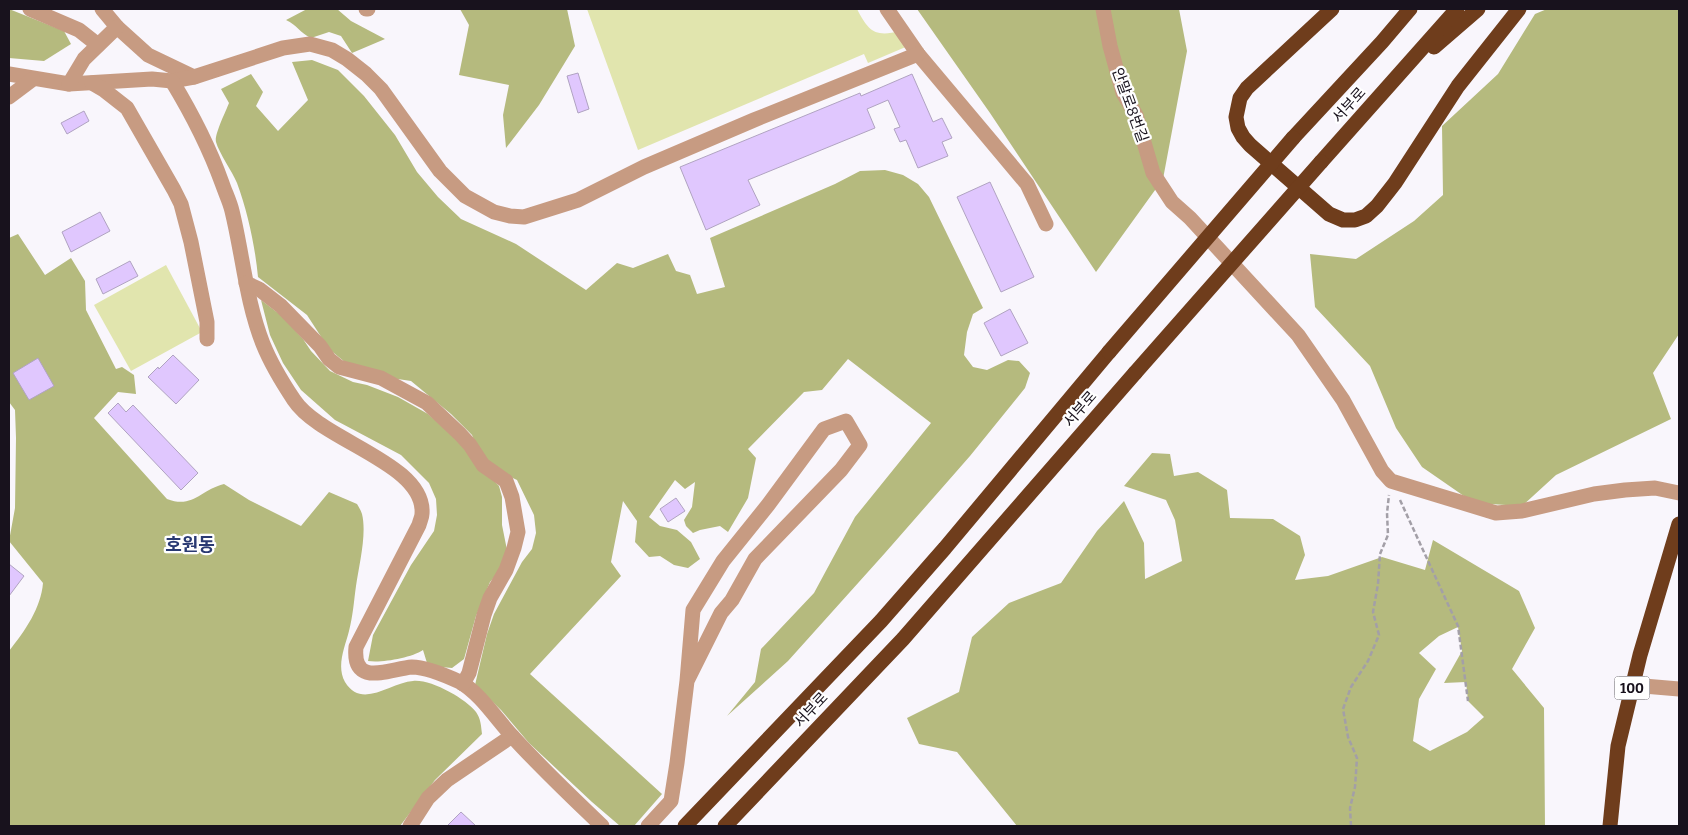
<svg xmlns="http://www.w3.org/2000/svg" width="1688" height="835" font-family="Bitter,'Noto Sans KR',serif">
	<style>
		.green { fill: #e1e5ae }
		.forest { fill: #b5ba7e; fill-rule: evenodd }
		.building { fill: #e0c7fe; stroke: #b0a3c1 }
		.lines { fill: none; stroke-linecap: round; stroke-linejoin: round }
		.path { stroke: #a39fa7; stroke-width: 2.5; stroke-dasharray: 5 2.5; stroke-linecap: butt }
		.minor { stroke: #c79b82; stroke-width: 15 }
		.highway { stroke: #6f3d1c; stroke-width: 15 }
		.highway-bridge { stroke: #6f3d1c; stroke-width: 15 }
		.labels { text-anchor: middle; stroke-width: 4.5; stroke-linejoin: round; paint-order: stroke }
		.shield { fill: #fff; stroke: #5d5961; stroke-width: 1 }
		.shield-label { font-size: 14px; font-weight: bold; fill: #18121d }
		.street-label { font-size: 15px; fill: #18121d; stroke: #fff }
		.quarter-label { font-size: 18px; font-weight: bold; fill: #293972; stroke: #fff }
	</style>
	<rect width="100%" height="100%" fill="#f9f6fc"/>
	<!-- green -->
	<g class="green">
		<path d="M 587,9 L 857,9 C 868,30 874,38 900,31 L 908,46 L 868,63 L 864,54 L 638,150 Z"/>
		<path d="M 166,265 L 202,332 L 131,371 L 94,305 Z"/>
	</g>
	<!-- forest -->
	<g class="forest">
		<path d="M 9,9 L 64,31 L 71,44 L 44,61 L 9,58 Z"/>
		<path d="M 307,9 L 337,9 L 351,21 L 385,39 L 352,53 L 341,36 L 329,32 L 311,38 C 300,33 297,25 286,20 Z"/>
		<path d="M 460,9 L 567,9 L 575,46 L 539,105 L 506,148 L 503,115 L 509,85 L 459,75 L 469,25 Z"/>
		<path d="M 917,9 L 1179,9 L 1187,51 L 1163,179 L 1096,272 L 990,113 Z"/>
		<path d="M 1547,9 L 1679,9 L 1679,334 L 1653,373 L 1671,419 L 1556,475 L 1522,506 L 1474,503 L 1422,467 L 1396,428 L 1370,366 L 1315,307 L 1310,254 L 1356,259 L 1414,221 L 1443,195 L 1442,126 L 1498,74 L 1535,14 Z"/>
		<path d="M 312,60 L 338,70 L 364,96 L 395,135 L 417,172 L 438,197 L 461,219 L 516,244 L 586,290 L 617,263 L 633,268 L 668,254 L 676,271 L 690,275 L 697,294 L 725,287 L 710,238 L 835,184 L 860,171 L 885,170 L 903,175 L 918,184 L 929,197 L 983,308 L 973,314 L 967,332 L 964,355 L 973,367 L 987,370 L 1008,360 L 1019,361 L 1030,373 L 1025,388 L 970,456 L 885,553 L 788,661 L 727,716 L 755,682 L 761,649 L 814,593 L 855,517 L 931,423 L 848,359 L 822,390 L 804,392 L 748,449 L 756,458 L 748,498 L 728,532 L 720,526 L 700,530 L 693,533 L 686,526 L 684,520 L 692,507 L 695,482 L 685,489 L 675,480 L 649,517 L 660,526 L 677,530 L 691,542 L 700,559 L 688,568 L 674,565 L 660,556 L 649,557 L 635,542 L 637,521 L 623,501 L 611,562 L 621,576 L 530,674 L 662,794 L 634,826 L 620,826 L 592,802 L 529,743 L 501,710 L 475,685 L 487,634 L 494,614 L 522,562 L 532,549 L 536,533 L 534,515 L 517,480 L 498,471 L 478,450 L 472,435 L 451,414 L 411,381 L 391,378 L 346,363 L 329,349 L 307,315 L 258,277 C 255,246 248,213 237,183 C 232,171 219,153 216,142 C 214,135 226,111 229,103 L 221,89 L 251,74 L 263,92 L 256,106 L 278,131 L 308,100 L 292,62 Z"/>
		<path d="M 18,234 L 45,275 L 71,258 L 85,281 L 86,310 L 116,369 L 122,367 L 134,375 L 136,394 L 118,392 L 94,418 L 167,499 C 193,509 200,490 224,484 L 249,500 L 301,526 L 329,492 L 357,504 C 359,507 361,511 362,514 C 367,534 359,565 356,586 C 354,600 353,616 349,631 C 345,647 336,666 345,682 C 362,710 391,682 413,681 C 431,679 466,699 476,712 C 481,719 481,726 482,734 L 435,780 L 400,826 L 9,826 L 9,651 C 25,631 41,608 43,583 L 9,541 L 15,508 L 16,438 L 15,410 L 9,402 L 9,238 Z"/>
		<path d="M 261,300 L 282,316 L 303,339 L 311,351 L 330,371 L 353,382 L 367,385 L 398,397 L 428,414 L 460,442 L 474,460 L 499,486 L 502,497 L 502,525 L 507,550 L 503,567 L 490,582 L 476,616 L 464,659 L 452,668 L 441,667 L 427,663 L 423,650 C 411,658 382,663 368,661 L 373,635 L 411,565 L 434,531 L 437,515 L 436,499 L 429,483 L 401,455 L 335,420 L 301,390 L 283,363 L 270,335 Z"/>
		<path d="M 1152,453 L 1170,454 L 1174,476 L 1198,472 L 1227,490 L 1230,518 L 1273,519 L 1300,536 L 1305,555 L 1295,580 L 1328,576 L 1382,557 L 1425,570 L 1433,540 L 1519,591 L 1535,628 L 1512,669 L 1544,708 L 1545,826 L 1017,826 L 957,752 L 919,744 L 907,718 L 959,692 L 972,637 L 1009,603 L 1061,583 L 1097,531 L 1124,501 L 1144,543 L 1145,579 L 1182,561 L 1175,520 L 1166,500 L 1124,486 ZM 1458,627 L 1462,651 L 1444,683 L 1466,682 L 1468,701 L 1484,717 L 1467,732 L 1430,751 L 1413,741 L 1419,699 L 1436,669 L 1419,653 L 1439,636 Z"/>
	</g>
	<!-- building -->
	<g class="building">
		<path d="M 578,73 L 589,109 L 578,113 L 567,76 Z"/>
		<path d="M 912,74 L 933,122 L 942,118 L 952,138 L 942,142 L 948,156 L 918,168 L 906,140 L 900,142 L 894,129 L 900,127 L 888,100 L 867,109 L 875,128 L 748,180 L 760,205 L 706,230 L 680,167 L 860,93 L 861,96 Z"/>
		<path d="M 84,111 L 89,121 L 67,134 L 61,123 Z"/>
		<path d="M 990,182 L 1034,277 L 1001,292 L 957,197 Z"/>
		<path d="M 100,212 L 110,231 L 71,252 L 62,232 Z"/>
		<path d="M 130,261 L 138,276 L 103,294 L 96,279 Z"/>
		<path d="M 1010,309 L 1028,343 L 1001,356 L 984,323 Z"/>
		<path d="M 173,355 L 199,380 L 176,404 L 148,377 L 158,367 L 159,369 Z"/>
		<path d="M 38,358 L 54,386 L 29,400 L 13,373 Z"/>
		<path d="M 118,403 L 126,412 L 133,405 L 198,473 L 181,490 L 108,413 Z"/>
		<path d="M 676,498 L 685,511 L 668,522 L 660,509 Z"/>
		<path d="M 9,564 L 24,576 L 9,596 Z"/>
		<path d="M 461,812 L 476,826 L 447,826 Z"/>
	</g>
	<g class="lines">
		<!-- path -->
		<g class="path">
			<path d="M 1400,500 L 1458,626 L 1468,701"/>
			<path d="M 1351,826 L 1350,808 L 1355,787 L 1357,758 L 1348,737 L 1343,709 L 1351,687 L 1368,661 L 1379,635 L 1373,612 L 1378,584 L 1380,554 L 1388,535 L 1387,513 L 1389,495"/>
		</g>
		<!-- minor -->
		<g class="minor">
			<path d="M 30,9 L 79,30 L 98,45"/>
			<path d="M 102,9 L 117,27 L 148,55 L 194,77"/>
			<path d="M 366,9 L 368,9"/>
			<path d="M 887,9 L 918,54 L 1027,184 L 1046,224"/>
			<path d="M 1103,9 L 1110,46 L 1123,93 L 1136,115 L 1153,173 L 1172,202 L 1190,218 L 1298,335 L 1343,400 L 1382,471 L 1391,481 L 1496,513 L 1522,511 L 1594,494 L 1625,490 L 1655,488 L 1679,493"/>
			<path d="M 9,74 L 69,84 L 152,79 L 172,81 L 194,77 L 283,48 L 310,44 L 332,50 L 347,59 L 366,74 L 381,89 L 440,171 L 465,196 L 494,212 L 510,216 L 524,217 L 578,200 L 644,167 L 754,120 L 918,54"/>
			<path d="M 172,81 C 192,114 209,147 222,183 C 225,192 230,202 232,211 C 243,256 246,301 263,344 C 271,364 282,382 294,400 C 321,441 426,463 422,514 C 422,517 420,521 419,525 L 356,647 C 352,688 389,669 412,667 C 427,667 447,676 460,682 C 479,692 498,721 513,737 C 541,768 572,797 602,826"/>
			<path d="M 92,83 L 104,90 L 127,108 L 174,190 L 181,204 L 191,242 L 207,322 L 207,339"/>
			<path d="M 69,84 L 84,59 L 117,27"/>
			<path d="M 9,97 L 33,79"/>
			<path d="M 246,283 L 259,289 L 281,306 L 320,346 L 329,359 L 339,367 L 381,378 L 427,403 L 460,434 L 470,445 L 483,465 L 506,481 L 512,497 L 518,532 L 514,548 L 506,570 L 490,598 L 484,615 L 469,673 L 463,684"/>
			<path d="M 1632,685 L 1679,689"/>
			<path d="M 410,826 L 428,798 L 447,780 L 512,736"/>
			<path d="M 648,826 L 671,801 L 677,763 L 687,681 L 721,613 L 732,600 L 755,559 L 841,470 L 860,445 L 846,421 L 824,429 L 768,505 L 723,561 L 693,610 L 687,681"/>
		</g>
		<!-- highway -->
		<g class="highway">
			<path d="M 1332,9 L 1247,88 L 1240,98 L 1236,117 L 1238,128 L 1243,137 L 1250,145 L 1329,214 L 1343,220 L 1355,220 L 1366,216 L 1377,206 L 1395,183 L 1458,86 L 1519,9"/>
			<path d="M 1434,47 L 1478,9"/>
			<path d="M 1293,138 L 1382,42 L 1410,9"/>
			<path d="M 1321,162 L 1457,9"/>
			<path d="M 685,826 L 881,621 L 945,548 L 1109,352"/>
			<path d="M 725,826 L 903,639 L 1135,373"/>
			<path d="M 1610,826 L 1618,746 L 1640,655 L 1679,524"/>
		</g>
		<!-- highway-bridge -->
		<g class="highway-bridge">
			<path d="M 1109,352 L 1293,138"/>
			<path d="M 1135,373 L 1321,162"/>
		</g>
	</g>
	<g class="labels">
		<!-- shield labels -->
		<rect class="shield" x="1614.5" y="676.5" width="35" height="23" rx="4"/>
		<g class="shield-label">
			<text x="1632" y="693">100</text>
		</g>
		<!-- street labels -->
		<g class="street-label">
			<text transform="translate(1130 105) rotate(70)" y="5">안말로8번길</text>
			<text transform="translate(1349 105) rotate(-48)" y="5">서부로</text>
			<text transform="translate(1080 409) rotate(-49)" y="5">서부로</text>
			<text transform="translate(811 710) rotate(-47)" y="5">서부로</text>
		</g>
		<!-- quarter labels -->
		<g class="quarter-label">
			<text x="190" y="551">호원동</text>
		</g>
	</g>
	<!-- border -->
	<rect width="1688" height="835" fill="none" stroke="#18121d" stroke-width="20"/>
</svg>
